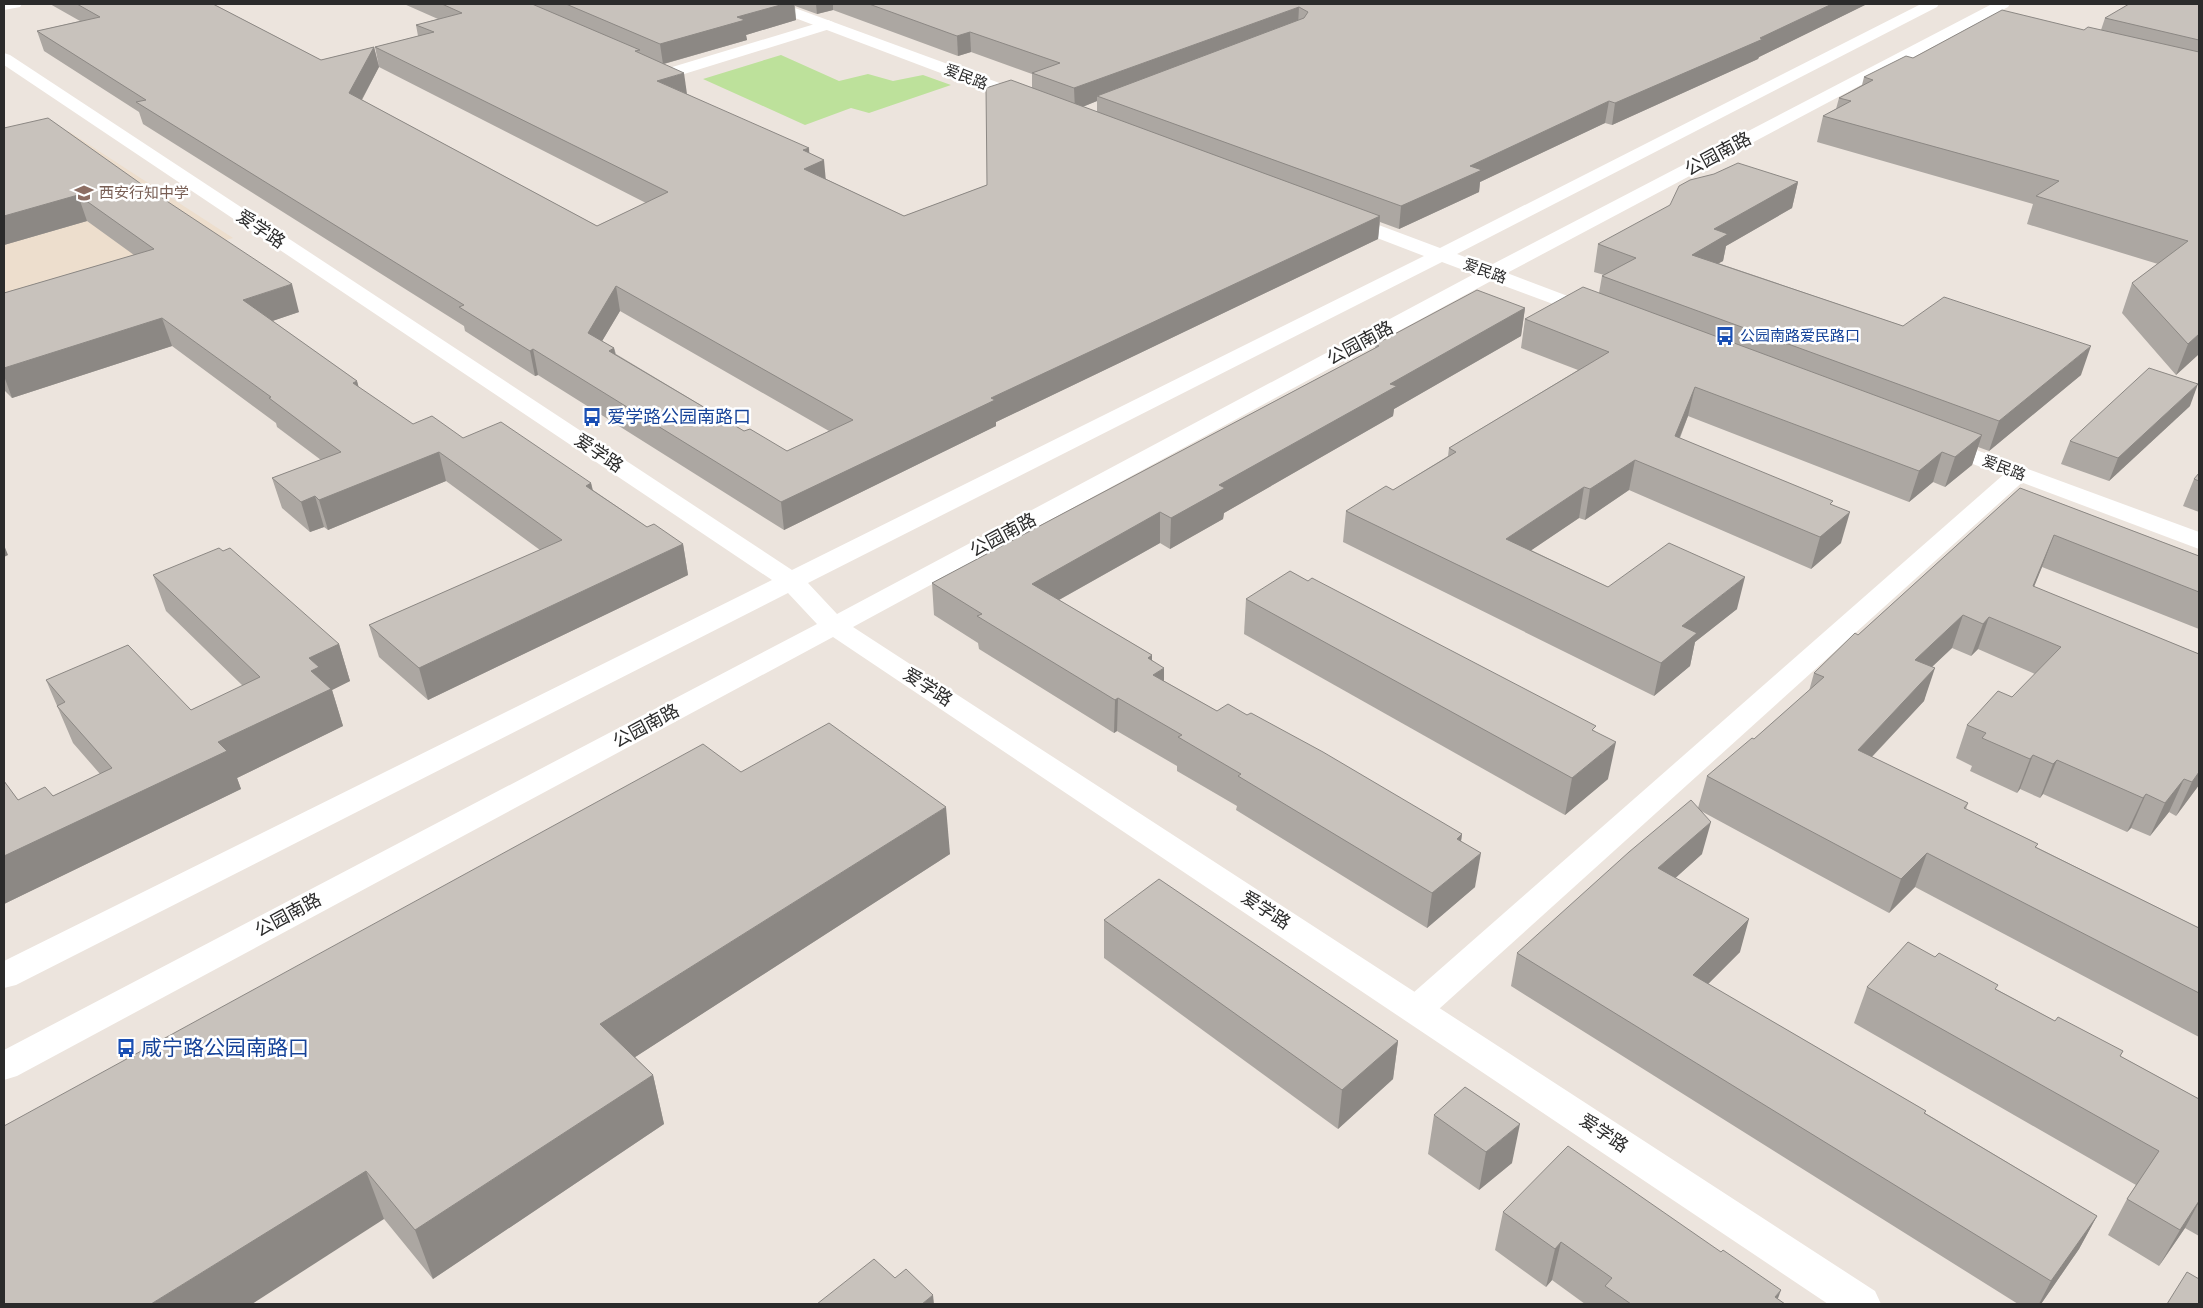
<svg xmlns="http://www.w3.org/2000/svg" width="2203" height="1308" font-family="Overpass,'Noto Sans SC',sans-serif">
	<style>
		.education { fill: #eddecd }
		.green { fill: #bde19b }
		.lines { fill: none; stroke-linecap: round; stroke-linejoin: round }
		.street { fill: #fff; fill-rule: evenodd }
		.secondary { fill: #fff; fill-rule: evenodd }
		.wall { fill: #aca7a2; fill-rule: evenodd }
		.shaded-wall { fill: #8c8884 }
		.building { fill: #c8c2bc; stroke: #8c8884; fill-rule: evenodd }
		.labels { text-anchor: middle; stroke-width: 5; stroke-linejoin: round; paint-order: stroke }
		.far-street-label { font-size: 15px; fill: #2b2b2b; stroke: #fff }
		.far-education-label { font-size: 15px; fill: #785e54; stroke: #fff; text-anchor: start }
		.far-transit-label { font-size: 15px; fill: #164399; stroke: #fff; text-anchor: start }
		.street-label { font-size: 18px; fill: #2b2b2b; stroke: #fff }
		.transit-label { font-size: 18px; fill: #164399; stroke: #fff; text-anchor: start }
		.near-transit-label { font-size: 21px; fill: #164399; stroke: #fff; text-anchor: start }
	</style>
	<rect width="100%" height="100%" fill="#ece4dd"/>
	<!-- education -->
	<path class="education" d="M 68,131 L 233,238 L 17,306 L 4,295 L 4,148 Z"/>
	<!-- green -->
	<path class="green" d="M 781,55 L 839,81 L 868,74 L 893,81 L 923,75 L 951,85 L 869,113 L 851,108 L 805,125 L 703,79 Z"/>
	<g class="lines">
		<!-- street -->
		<g class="street">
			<path d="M 828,20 L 833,22 L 836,25 L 833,28 L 668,79 L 639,66 L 637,63 L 639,60 L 651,60 L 669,68 Z"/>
			<path d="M 2019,466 L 2027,468 L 2031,473 L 2027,478 L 1429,1018 L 1417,1022 L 1405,1018 L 1400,1009 L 1405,1000 L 2011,468 Z"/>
		</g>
		<!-- secondary -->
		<g class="secondary">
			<path d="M 4,4 L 22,4 L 20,7 L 4,10 Z"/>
			<path d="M 764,4 L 784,4 L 1032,95 L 1034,99 L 1032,103 L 1020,103 L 766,7 Z"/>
			<path d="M 1921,4 L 1939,4 L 1937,7 L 1457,254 L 1489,266 L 1992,4 L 2010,4 L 2008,7 L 1507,273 L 1602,309 L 1605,313 L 1602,317 L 1595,319 L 1588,317 L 1491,281 L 853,627 L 1875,1291 L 1881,1304 L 1828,1304 L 833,637 L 17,1076 L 4,1080 L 4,1050 L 817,624 L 788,593 L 16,985 L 4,988 L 4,961 L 772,580 L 4,65 L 4,53 L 10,55 L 792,570 L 1424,256 L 1338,223 L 1336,219 L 1338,215 L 1345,213 L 1352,215 L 1440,248 ZM 1442,262 L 1474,274 L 837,614 L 808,583 Z"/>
			<path d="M 1941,437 L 2199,532 L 2199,549 L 1933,449 L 1929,444 L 1933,439 Z"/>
		</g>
	</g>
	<!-- wall -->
	<g class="wall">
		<path d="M 50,4 L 213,4 L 321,60 L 374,47 L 379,67 L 362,100 L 597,226 L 646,203 L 379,67 L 375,47 L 418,36 L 416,25 L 438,19 L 404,4 L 1867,4 L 1759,57 L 1758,59 L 1612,125 L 1605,123 L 1480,182 L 1479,192 L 1399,229 L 1380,222 L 1378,239 L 996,422 L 996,426 L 784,530 L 538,375 L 535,376 L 465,331 L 464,326 L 143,124 L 139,112 L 44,51 L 37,31 L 80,21 ZM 795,6 L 817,14 L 833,10 L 958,56 L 971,52 L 1032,74 L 1032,88 L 987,185 L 904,216 L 826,179 L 809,153 L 687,94 L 664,64 L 747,40 L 746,35 L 796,20 ZM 1097,101 L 1097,112 L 1082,107 ZM 620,311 L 829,431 L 787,451 L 744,431 L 616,354 L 614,348 L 602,341 Z"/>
		<path d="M 2199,4 L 2199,354 L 2176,375 L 2122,313 L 2132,283 L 2158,264 L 2027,224 L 2033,204 L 1817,142 L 1823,116 L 1836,109 L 1839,98 L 1862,85 L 1864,77 L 1913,58 L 2084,30 L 2101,30 L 2105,18 Z"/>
		<path d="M 4,128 L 299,312 L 272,321 L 357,381 L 358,387 L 413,424 L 463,438 L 591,483 L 593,490 L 647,527 L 683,544 L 688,575 L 428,700 L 379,657 L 369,625 L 540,550 L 446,481 L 328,530 L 324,527 L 310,532 L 282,508 L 272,478 L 321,460 L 277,427 L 276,423 L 172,346 L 12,398 L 4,390 L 4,293 L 134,255 L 87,221 L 4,245 Z"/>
		<path d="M 1798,182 L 1792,208 L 1726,246 L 1723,261 L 1718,263 L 1903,326 L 2081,375 L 1989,451 L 1978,447 L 1972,465 L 1945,487 L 1933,482 L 1909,502 L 1688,416 L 1680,438 L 1832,505 L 1841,543 L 1811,569 L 1629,490 L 1585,520 L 1579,518 L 1531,550 L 1608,587 L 1737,609 L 1695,642 L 1690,666 L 1654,696 L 1343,542 L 1346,511 L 1393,490 L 1448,456 L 1449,448 L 1578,370 L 1521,348 L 1525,319 L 1599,293 L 1602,276 L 1604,275 L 1594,272 L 1598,244 Z"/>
		<path d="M 1525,308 L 1521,336 L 1394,409 L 1393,416 L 1224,513 L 1223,519 L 1170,549 L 1160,543 L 1059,600 L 1152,655 L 1152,660 L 1164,681 L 1217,711 L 1462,834 L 1461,841 L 1475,887 L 1427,928 L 1236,810 L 1237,806 L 1177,771 L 1177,766 L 1117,731 L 1114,733 L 979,649 L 978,643 L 934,615 L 932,583 L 1375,348 L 1376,344 Z"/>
		<path d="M 2190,406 L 2109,481 L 2061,464 L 2070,441 Z"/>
		<path d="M 2199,473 L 2199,512 L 2183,506 L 2194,479 Z"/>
		<path d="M 2020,488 L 2199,556 L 2199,629 L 2042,567 L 2034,587 L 2199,654 L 2199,785 L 2176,816 L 2169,812 L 2150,836 L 2131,828 L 2127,832 L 2043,794 L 2040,798 L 2020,789 L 2017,793 L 1970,771 L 1972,766 L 1956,758 L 1967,725 L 2012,697 L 2035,674 L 1978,649 L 1971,656 L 1952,648 L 1932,667 L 1924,701 L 1872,757 L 1968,803 L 1966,809 L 2038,844 L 2036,847 L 2199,928 L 2199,1037 L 1915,887 L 1889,913 L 1701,811 L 1702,854 L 1675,878 L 1740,952 L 1708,984 L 1926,1111 L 1925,1113 L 2097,1216 L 2079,1249 L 2041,1304 L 2018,1304 L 1511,986 L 1517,953 L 1698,808 L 1707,776 L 1754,739 L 1809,691 L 1814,673 L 1858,635 Z"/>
		<path d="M 153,575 L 339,644 L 350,681 L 332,690 L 343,726 L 237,778 L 241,789 L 4,904 L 4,781 L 18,800 L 53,796 L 100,774 L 73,743 L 46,680 L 191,710 L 243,686 L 166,611 Z"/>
		<path d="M 1246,599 L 1595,731 L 1608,779 L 1565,815 L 1244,634 Z"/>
		<path d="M 741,772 L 950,854 L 635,1057 L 653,1075 L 664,1124 L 433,1279 L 384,1219 L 4,1304 Z"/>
		<path d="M 1104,920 L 1398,1041 L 1393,1079 L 1338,1129 L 1104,958 Z"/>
		<path d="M 1867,987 L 1996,989 L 2055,1021 L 2123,1051 L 2120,1056 L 2199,1099 L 2199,1236 L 2185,1228 L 2159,1266 L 2108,1235 L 2127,1199 L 2136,1185 L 1854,1023 Z"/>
		<path d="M 1434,1115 L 1512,1163 L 1479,1190 L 1428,1154 Z"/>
		<path d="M 1503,1212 L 1778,1299 L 1785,1304 L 1585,1304 L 1552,1280 L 1546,1287 L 1495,1250 Z"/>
	</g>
	<!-- shaded-wall -->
	<g class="shaded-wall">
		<path d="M 784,4 L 794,4 L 796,20 L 746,35 L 747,40 L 663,64 L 660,44 L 737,17 Z"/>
		<path d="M 816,4 L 833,4 L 833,10 L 817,14 Z"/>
		<path d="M 1832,4 L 1867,4 L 1759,57 L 1758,59 L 1612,125 L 1615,103 L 1760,38 Z"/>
		<path d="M 1299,7 L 1298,26 L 1097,96 L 1097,101 L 1075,110 L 1074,88 Z"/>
		<path d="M 970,32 L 971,52 L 958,56 L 957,36 Z"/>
		<path d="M 374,47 L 379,67 L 354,114 L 349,93 Z"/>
		<path d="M 684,73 L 687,94 L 657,81 Z"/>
		<path d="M 1609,101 L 1605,123 L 1480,182 L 1479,192 L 1399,229 L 1401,206 L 1470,166 Z"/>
		<path d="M 809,148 L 810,166 L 824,160 L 826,182 L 807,191 L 803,150 Z"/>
		<path d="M 1798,182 L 1792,208 L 1726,246 L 1723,261 L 1686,282 L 1692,255 L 1714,229 Z"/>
		<path d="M 78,195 L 87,221 L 4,245 L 4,216 Z"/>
		<path d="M 1380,216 L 1378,239 L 996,422 L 996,426 L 784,530 L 781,502 L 991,398 Z"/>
		<path d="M 292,284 L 299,312 L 252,328 L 243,300 Z"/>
		<path d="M 616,286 L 620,311 L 592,358 L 588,333 Z"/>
		<path d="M 1525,308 L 1521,336 L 1394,409 L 1393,416 L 1224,513 L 1223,519 L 1170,549 L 1171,518 L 1219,485 L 1390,384 Z"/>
		<path d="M 162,318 L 172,346 L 12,398 L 4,376 L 4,368 Z"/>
		<path d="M 2199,334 L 2199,354 L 2176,375 L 2188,344 Z"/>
		<path d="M 2091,346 L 2081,375 L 1989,451 L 1999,421 Z"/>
		<path d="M 614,348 L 619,374 L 609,351 Z"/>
		<path d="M 533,349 L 538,375 L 535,376 L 530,351 Z"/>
		<path d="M 357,381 L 365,410 L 353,383 Z"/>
		<path d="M 2198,384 L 2190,406 L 2109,481 L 2118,458 Z"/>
		<path d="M 1695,387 L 1688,416 L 1668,466 L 1675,436 Z"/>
		<path d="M 1982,435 L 1972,465 L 1945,487 L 1955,457 Z"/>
		<path d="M 439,452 L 446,481 L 328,530 L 319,500 Z"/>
		<path d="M 1942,452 L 1933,482 L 1909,502 L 1919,471 Z"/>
		<path d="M 1635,460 L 1629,490 L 1585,520 L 1590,489 Z"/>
		<path d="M 591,483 L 597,513 L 586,486 Z"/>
		<path d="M 1584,487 L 1579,518 L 1502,570 L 1506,539 Z"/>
		<path d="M 315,496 L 324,527 L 310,532 L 301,502 Z"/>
		<path d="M 1160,512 L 1160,543 L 1032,615 L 1032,584 Z"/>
		<path d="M 1850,512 L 1841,543 L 1811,569 L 1820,537 Z"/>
		<path d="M 2054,535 L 2042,567 L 2021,618 L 2033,586 Z"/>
		<path d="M 683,544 L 688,575 L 428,700 L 419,668 Z"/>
		<path d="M 4,545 L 8,555 L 4,557 Z"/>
		<path d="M 1745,577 L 1737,609 L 1695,642 L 1690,666 L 1654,696 L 1661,663 L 1682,626 Z"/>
		<path d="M 1963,615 L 1952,648 L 1905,692 L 1915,660 Z"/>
		<path d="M 1989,617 L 1978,649 L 1971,656 L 1983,624 Z"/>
		<path d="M 339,644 L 350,681 L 332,690 L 343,726 L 237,778 L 241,789 L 4,904 L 4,856 L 218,742 L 311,671 L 309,658 Z"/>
		<path d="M 1152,655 L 1152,687 L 1148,658 Z"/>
		<path d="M 1164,668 L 1164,700 L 1153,675 Z"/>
		<path d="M 1935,668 L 1924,701 L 1847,783 L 1858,750 Z"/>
		<path d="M 1118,698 L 1117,731 L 1114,733 L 1115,700 Z"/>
		<path d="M 1616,742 L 1608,779 L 1565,815 L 1572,778 Z"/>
		<path d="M 2033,755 L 2020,789 L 2017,793 L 2030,759 Z"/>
		<path d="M 2057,760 L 2043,794 L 2040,798 L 2053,764 Z"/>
		<path d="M 2199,772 L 2199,785 L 2176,816 L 2192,782 Z"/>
		<path d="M 2184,779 L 2169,812 L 2150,836 L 2165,803 Z"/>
		<path d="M 2146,794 L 2131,828 L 2127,832 L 2143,798 Z"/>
		<path d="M 946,807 L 950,854 L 612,1072 L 600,1024 Z"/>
		<path d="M 1711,822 L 1702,854 L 1650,901 L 1658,868 Z"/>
		<path d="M 1462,834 L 1457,868 L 1457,839 Z"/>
		<path d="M 1481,853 L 1475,887 L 1427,928 L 1432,893 Z"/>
		<path d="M 1927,853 L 1915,887 L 1889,913 L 1901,879 Z"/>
		<path d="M 1749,919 L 1740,952 L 1684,1008 L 1693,975 Z"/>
		<path d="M 1398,1041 L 1393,1079 L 1338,1129 L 1342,1090 Z"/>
		<path d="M 653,1075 L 664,1124 L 433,1279 L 415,1230 Z"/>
		<path d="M 1520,1124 L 1512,1163 L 1479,1190 L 1486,1152 Z"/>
		<path d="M 366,1171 L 384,1219 L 252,1304 L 151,1304 Z"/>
		<path d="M 2199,1201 L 2199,1202 L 2185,1228 L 2159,1266 L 2180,1230 Z"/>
		<path d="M 2097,1216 L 2079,1249 L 2041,1304 L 2039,1304 L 2051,1281 Z"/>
		<path d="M 1561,1242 L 1552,1280 L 1546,1287 L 1555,1249 Z"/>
		<path d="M 1781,1290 L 1776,1304 L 1775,1297 Z"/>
		<path d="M 933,1295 L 934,1304 L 922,1304 Z"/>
	</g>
	<!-- building -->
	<g class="building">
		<path d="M 77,4 L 213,4 L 321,60 L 374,47 L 349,93 L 597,226 L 668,192 L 375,47 L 434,32 L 416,25 L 462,13 L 442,4 L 532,4 L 640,50 L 635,51 L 684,73 L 657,81 L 809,148 L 803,150 L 824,160 L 804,169 L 904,216 L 987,185 L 986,88 L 1011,80 L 1380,216 L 991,398 L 995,400 L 781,502 L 533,349 L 530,351 L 459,307 L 464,305 L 136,102 L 146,100 L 37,31 L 100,17 ZM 616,286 L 853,420 L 787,451 L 750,429 L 744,431 L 609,351 L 614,348 L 588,333 Z"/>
		<path d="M 566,4 L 784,4 L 737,17 L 745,20 L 660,44 Z"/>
		<path d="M 869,4 L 1832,4 L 1760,38 L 1763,39 L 1615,103 L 1609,101 L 1470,166 L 1482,170 L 1401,206 L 1097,96 L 1304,18 L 1308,12 L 1299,7 L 1074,88 L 1032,73 L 1060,63 L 970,32 L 957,36 Z"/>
		<path d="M 2129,4 L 2199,4 L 2199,40 L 2105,18 Z"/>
		<path d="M 2002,10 L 2084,30 L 2088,27 L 2199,52 L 2199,334 L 2188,344 L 2132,283 L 2188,241 L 2036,196 L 2059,181 L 1823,116 L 1851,101 L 1839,98 L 1873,80 L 1864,77 L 1906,56 L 1913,58 Z"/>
		<path d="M 48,118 L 144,186 L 292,284 L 243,300 L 357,381 L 353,383 L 413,424 L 432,416 L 463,438 L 501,422 L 591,483 L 586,486 L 647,527 L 654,524 L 683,544 L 419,668 L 369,625 L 562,540 L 439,452 L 319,500 L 315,496 L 301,502 L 272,478 L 341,452 L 269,398 L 271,397 L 162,318 L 4,368 L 4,293 L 154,249 L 78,195 L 4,216 L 4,128 Z"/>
		<path d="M 1738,163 L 1798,182 L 1714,229 L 1728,234 L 1692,255 L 1903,326 L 1944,297 L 2091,346 L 1999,421 L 1602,276 L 1636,258 L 1598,244 L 1670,205 L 1679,186 L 1690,180 L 1714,174 Z"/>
		<path d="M 1583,287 L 1982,435 L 1955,457 L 1942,452 L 1919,471 L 1695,387 L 1675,436 L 1833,501 L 1830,504 L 1850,512 L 1820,537 L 1635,460 L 1590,489 L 1584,487 L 1506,539 L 1608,587 L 1669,543 L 1745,577 L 1682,626 L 1697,633 L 1661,663 L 1346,511 L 1386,486 L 1393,490 L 1456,452 L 1449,448 L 1609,352 L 1525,319 Z"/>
		<path d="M 1477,290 L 1525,308 L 1390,384 L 1397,386 L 1219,485 L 1225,488 L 1171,518 L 1160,512 L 1032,584 L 1152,655 L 1148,658 L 1164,668 L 1153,675 L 1217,711 L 1228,704 L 1247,715 L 1251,713 L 1323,752 L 1462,834 L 1457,839 L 1481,853 L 1432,893 L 1238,776 L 1241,774 L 1178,737 L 1182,735 L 1118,698 L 1115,700 L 977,616 L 982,614 L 932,583 L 1379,346 L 1376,344 Z"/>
		<path d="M 2149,368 L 2198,384 L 2118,458 L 2070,441 Z"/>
		<path d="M 2199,473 L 2199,481 L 2194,479 Z"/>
		<path d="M 2020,488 L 2199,556 L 2199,592 L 2054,535 L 2033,586 L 2199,654 L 2199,772 L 2192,782 L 2184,779 L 2165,803 L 2146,794 L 2143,798 L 2057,760 L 2053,764 L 2033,755 L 2030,759 L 1982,738 L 1986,733 L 1967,725 L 1998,691 L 2012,697 L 2061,647 L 1989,617 L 1983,624 L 1963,615 L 1915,660 L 1935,668 L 1858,750 L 1968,803 L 1964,808 L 2038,844 L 2035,847 L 2199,928 L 2199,993 L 1927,853 L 1901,879 L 1707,776 L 1752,738 L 1754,739 L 1824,677 L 1814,673 L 1855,633 L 1858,635 Z"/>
		<path d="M 219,548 L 223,551 L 230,548 L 339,644 L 309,658 L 319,667 L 311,671 L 331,689 L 218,742 L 227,751 L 4,856 L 4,781 L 18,800 L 45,787 L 53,796 L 112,768 L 57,706 L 65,702 L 46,680 L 128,645 L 191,710 L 260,677 L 153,575 Z"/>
		<path d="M 1290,571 L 1308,581 L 1312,578 L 1596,726 L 1592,730 L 1616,742 L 1572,778 L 1246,599 Z"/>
		<path d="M 829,723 L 946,807 L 600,1024 L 653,1075 L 415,1230 L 366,1171 L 151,1304 L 4,1304 L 4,1126 L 703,744 L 741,772 Z"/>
		<path d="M 1691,800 L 1711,822 L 1658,868 L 1749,919 L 1693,975 L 1926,1111 L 1924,1113 L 2097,1216 L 2051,1281 L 1517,953 L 1629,852 Z"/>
		<path d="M 1159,879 L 1398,1041 L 1342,1090 L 1104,920 Z"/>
		<path d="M 1908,942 L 1935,957 L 1939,953 L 1998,985 L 1995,989 L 2055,1021 L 2058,1017 L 2123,1051 L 2120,1056 L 2199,1099 L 2199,1201 L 2180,1230 L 2127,1199 L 2159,1151 L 1867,987 Z"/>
		<path d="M 1465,1087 L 1520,1124 L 1486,1152 L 1434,1115 Z"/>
		<path d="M 1568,1146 L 1721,1252 L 1723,1250 L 1781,1290 L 1775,1297 L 1785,1304 L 1631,1304 L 1605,1286 L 1612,1278 L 1561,1242 L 1555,1249 L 1503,1212 Z"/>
		<path d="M 874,1259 L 895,1278 L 906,1269 L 933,1295 L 922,1304 L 817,1304 Z"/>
		<path d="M 2187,1272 L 2199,1279 L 2199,1304 L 2167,1304 Z"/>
	</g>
	<!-- icons -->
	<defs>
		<g id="school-bare" transform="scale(1.5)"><path d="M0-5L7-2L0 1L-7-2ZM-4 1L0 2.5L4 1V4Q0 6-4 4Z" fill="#8d6e63" stroke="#fff" stroke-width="2.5" paint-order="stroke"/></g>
		<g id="bus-bare" transform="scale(1.5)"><path d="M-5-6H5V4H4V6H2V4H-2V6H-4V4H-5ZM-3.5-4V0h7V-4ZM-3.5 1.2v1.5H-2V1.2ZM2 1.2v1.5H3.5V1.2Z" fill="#1a4fb4" stroke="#fff" stroke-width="2.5" paint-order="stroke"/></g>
	</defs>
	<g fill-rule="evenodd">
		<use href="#school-bare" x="84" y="193"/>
		<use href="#bus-bare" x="1725" y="336"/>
		<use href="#bus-bare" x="592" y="417"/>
		<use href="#bus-bare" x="126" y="1048"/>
	</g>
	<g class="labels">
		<!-- far-street labels -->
		<g class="far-street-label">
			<text transform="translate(966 77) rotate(21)" y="5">爱民路</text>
			<text transform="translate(1485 271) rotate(20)" y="5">爱民路</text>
			<text transform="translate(2004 468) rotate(21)" y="5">爱民路</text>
		</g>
		<!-- far-education labels -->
		<g class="far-education-label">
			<text x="99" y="198">西安行知中学</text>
		</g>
		<!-- far-transit labels -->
		<g class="far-transit-label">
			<text x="1740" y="341">公园南路爱民路口</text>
		</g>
		<!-- street labels -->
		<g class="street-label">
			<text transform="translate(1718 154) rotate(-28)" y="6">公园南路</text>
			<text transform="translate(261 229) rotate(34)" y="6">爱学路</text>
			<text transform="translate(1360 343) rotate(-28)" y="6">公园南路</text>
			<text transform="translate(599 453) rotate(34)" y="6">爱学路</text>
			<text transform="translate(1003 535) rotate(-28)" y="6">公园南路</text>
			<text transform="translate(928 687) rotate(33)" y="6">爱学路</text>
			<text transform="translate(646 726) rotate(-28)" y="6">公园南路</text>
			<text transform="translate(1266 910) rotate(33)" y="6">爱学路</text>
			<text transform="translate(288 915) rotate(-28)" y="6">公园南路</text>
			<text transform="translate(1604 1133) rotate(34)" y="6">爱学路</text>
		</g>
		<!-- transit labels -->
		<g class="transit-label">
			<text x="607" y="423">爱学路公园南路口</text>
		</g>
		<!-- near-transit labels -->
		<g class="near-transit-label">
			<text x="141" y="1055">咸宁路公园南路口</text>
		</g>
	</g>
	<!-- border -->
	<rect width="2203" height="1308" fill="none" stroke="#2b2b2b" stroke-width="10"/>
</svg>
